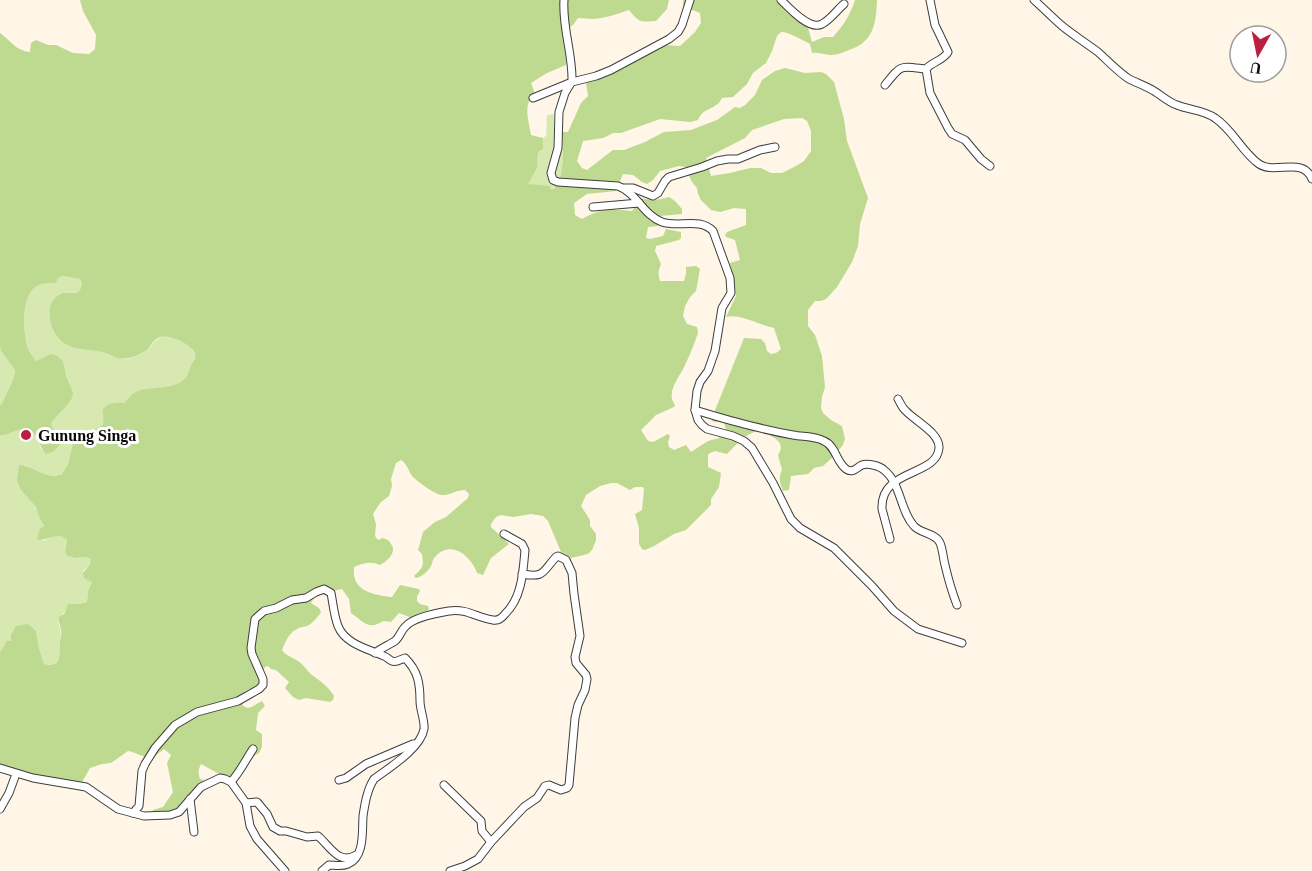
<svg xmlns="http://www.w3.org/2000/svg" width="1312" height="871" font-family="Georgia,serif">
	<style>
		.green { fill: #d7e9b1 }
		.forest { fill: #bdda90; fill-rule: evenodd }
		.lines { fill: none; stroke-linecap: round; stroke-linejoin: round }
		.minor-casing { stroke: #3d3d3d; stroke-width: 9 }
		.minor { stroke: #fff; stroke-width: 7 }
		.poi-dot { fill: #bd1f40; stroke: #fff; stroke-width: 2 }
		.labels { text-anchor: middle; stroke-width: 6; stroke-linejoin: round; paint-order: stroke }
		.poi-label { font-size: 16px; font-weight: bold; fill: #0a0a0a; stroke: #fff; text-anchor: start }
	</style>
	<rect width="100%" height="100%" fill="#fff6e7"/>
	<!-- green -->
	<g class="green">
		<path d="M 554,114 L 554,131 L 562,132 C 563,147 565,178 554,189 L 528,184 L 529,181 L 537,168 L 538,152 L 543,148 L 543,138 L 546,136 L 547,115 Z"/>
		<path d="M 63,276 L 80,279 C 83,285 82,288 77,293 L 66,292 C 56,301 45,308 51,322 C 65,356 81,344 108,353 C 116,356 120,361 130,358 C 135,356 142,354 147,350 C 155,343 155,335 169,337 C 180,338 196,347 195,359 C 189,365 190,374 184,379 C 176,388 159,387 148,389 C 134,391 133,397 124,403 C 117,407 110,411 103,415 L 105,420 L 103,425 L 74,439 L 68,464 L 62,474 C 48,479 37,472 25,465 L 21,490 L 36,507 L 39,517 L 44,526 L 43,541 C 52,537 59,532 67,540 L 65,551 L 77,558 L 85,557 L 91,559 L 90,564 L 83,571 L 92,582 L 88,591 L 87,602 L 80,604 L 69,604 L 58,622 C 63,635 59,635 60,647 C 60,658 58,667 44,664 L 39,648 L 36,631 L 7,642 L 0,652 L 0,435 C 11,436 25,422 33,431 C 37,436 39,444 42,450 L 61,441 L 62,436 L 53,429 L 51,423 L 69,403 L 71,387 L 66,376 L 64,365 L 36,361 C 33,356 28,351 27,345 C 23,330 21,295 37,286 C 42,283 49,283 55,283 L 58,278 Z"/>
		<path d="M 0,331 L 1,351 L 15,370 C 14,382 6,393 2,404 L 0,405 Z"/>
	</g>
	<!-- forest -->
	<path class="forest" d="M 80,0 L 669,0 L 667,9 L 656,21 C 641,22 639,23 629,10 C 617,14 606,18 593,19 C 588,19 583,18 578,18 L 573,25 L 565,30 L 567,58 L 566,65 L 547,73 L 531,83 L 535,94 C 522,103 529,122 531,135 L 543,138 L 543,149 L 538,152 L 537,168 L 528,184 L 550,186 L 551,189 L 554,189 C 565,178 563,147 562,132 L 568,132 L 581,103 L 588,96 L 586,83 L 622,68 L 664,45 L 680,46 L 695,32 L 701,23 L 700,13 L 683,6 L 683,0 L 785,0 L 780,4 L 786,12 L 808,28 L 812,42 L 824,37 L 833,37 C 844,25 850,15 855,0 L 877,0 C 876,23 874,42 849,50 C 844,52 837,55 831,55 C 824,55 819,52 812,53 L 810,44 C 802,40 789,32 781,32 L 777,36 L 772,51 L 766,63 L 753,73 L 747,84 L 733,97 L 722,98 C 720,101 719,104 716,105 C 708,111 703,109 698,120 L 690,122 L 660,119 L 621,133 L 613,133 L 603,138 L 583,141 L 577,161 L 582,168 L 587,170 L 613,150 L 624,150 L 645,142 L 664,132 L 691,130 L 717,120 L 735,107 L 740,108 L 745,105 L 755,95 L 762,80 L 775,71 L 785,68 L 805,73 L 821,72 L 826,74 L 834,82 L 844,119 L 847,141 L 868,198 L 860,224 L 858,246 L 852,262 L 837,287 L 826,299 L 821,301 L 815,301 L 808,310 L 808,326 L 815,335 L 822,356 L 825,387 L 822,397 L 821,408 L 823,413 L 831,420 L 842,426 L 845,439 L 843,445 L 834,456 L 823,466 L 814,468 L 808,474 L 791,476 L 789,490 L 783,491 C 780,483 778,478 782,470 L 778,455 C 784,446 780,441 771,436 C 767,433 764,430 758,431 C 746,433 735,446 727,454 L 715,451 L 710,453 L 708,455 L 708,467 L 721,473 L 719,487 L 711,499 L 711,505 L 686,530 L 674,534 L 654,546 L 645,550 L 642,549 L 639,544 L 639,528 L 635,514 L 642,510 L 644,489 L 643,487 L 635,487 L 630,490 L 617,483 L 611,483 L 600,486 L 586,495 L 581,506 L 590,520 L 590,526 L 596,534 L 596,540 L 592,550 L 588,554 L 571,558 L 561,552 L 548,521 L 543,516 L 531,514 L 513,517 L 501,515 L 496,517 L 491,524 L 491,527 L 509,544 L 491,558 L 483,575 L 477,573 C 471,556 451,539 435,557 C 432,560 433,562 431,566 C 427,572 423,576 416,578 L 414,576 C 423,567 424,567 422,554 L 418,550 L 423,532 L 435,522 L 446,517 L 468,498 L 469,494 L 465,490 C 456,490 449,496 441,495 C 434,494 417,481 412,476 C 408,470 407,464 401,460 L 396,463 L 391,479 L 392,486 L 389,496 L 380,503 L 373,514 L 376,524 L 375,536 L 378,540 L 383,538 L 388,540 C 390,542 392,545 393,548 C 394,555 386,562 380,565 C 371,561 363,563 354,567 C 351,591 373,595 392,597 L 400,585 L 419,589 L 420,591 L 417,596 L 417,601 L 420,604 L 428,606 L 429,609 L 427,611 L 412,618 L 399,613 L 391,622 L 383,621 C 368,631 363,621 351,613 L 349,599 L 342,589 L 333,591 L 325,586 L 315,597 L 311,603 L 319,608 L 321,612 C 318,617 313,623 307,626 C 303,627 300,627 297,629 C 289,633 285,642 282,650 C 286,656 292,657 298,661 C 304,665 307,671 312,675 C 321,682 328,686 334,696 L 333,700 L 330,702 L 306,698 L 299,700 L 293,697 L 285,688 L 289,682 L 276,670 L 271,669 L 268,666 L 265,667 L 260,677 L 259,684 L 245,691 L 239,699 C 246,714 252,706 262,701 L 265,706 L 258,713 L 256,730 L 262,734 L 262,747 L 259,753 L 248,759 L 230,780 L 201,764 C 198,770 198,773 200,779 L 204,780 L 204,782 C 189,798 177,818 152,812 L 153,810 L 163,807 L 173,792 L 167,763 L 171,755 L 164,749 L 151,759 C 142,757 136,752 128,751 L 111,763 L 102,764 L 90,768 L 81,784 L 30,775 L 0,765 L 0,652 L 7,641 L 11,641 L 11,635 L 16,626 L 28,624 L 36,631 L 39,648 L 44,664 C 63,668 59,653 60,641 C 60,639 62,634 61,631 C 61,625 58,624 59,617 L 64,614 L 68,604 L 80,604 L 87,602 L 88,591 L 92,582 L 84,578 L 83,573 L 90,564 L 91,559 L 85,557 L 77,558 L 67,556 L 65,551 L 67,540 C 58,530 48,542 37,539 L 40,529 L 44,526 L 39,517 L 36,507 L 21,490 L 17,481 L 19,465 C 34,465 45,481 62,474 L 68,464 L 74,439 L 103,425 C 104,422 103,418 103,414 C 101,403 116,402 124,403 C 129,399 132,393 138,391 C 151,386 174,390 184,379 C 190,374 189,365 195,359 C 196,351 192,349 186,344 C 178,339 165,333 156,339 C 152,342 150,347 147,350 C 140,355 125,361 117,358 C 114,357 111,355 109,354 C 94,348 77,352 64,343 C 50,333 42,305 59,295 C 64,291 71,293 77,293 C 82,288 83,285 80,279 L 63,276 L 58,278 L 56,283 C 50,283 42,283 37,286 C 21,295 23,330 27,345 C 28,351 33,356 36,361 L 51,354 L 57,356 L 62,360 L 64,365 L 66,376 L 71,387 L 73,393 L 72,398 L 69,403 L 51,423 L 53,429 L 62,436 C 61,445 55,453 46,454 C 40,447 38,438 33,432 C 25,422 11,436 0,435 L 0,405 L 2,404 C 6,393 14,382 15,370 L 1,351 L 0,346 L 0,33 C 10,40 16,51 30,52 L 31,43 L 36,40 L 48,45 L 56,45 L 73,53 L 89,54 L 95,49 L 96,35 L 83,11 ZM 802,118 L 807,121 L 811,131 L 811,151 L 804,161 L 796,166 L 782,173 L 771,173 L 761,168 L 750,168 L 730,173 L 711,176 L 706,158 L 745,138 L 752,130 L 784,119 ZM 679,166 L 685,167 L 692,182 L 697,188 L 698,194 L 701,200 L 711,210 L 720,212 L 734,208 L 746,209 L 746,225 L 727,232 L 725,235 L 726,237 L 735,240 L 740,260 L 730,263 L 734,280 L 736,296 L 726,317 C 741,313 758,325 774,328 L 781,349 L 776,353 L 771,354 L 767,351 L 765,343 L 761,339 L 744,338 L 712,418 L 712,421 C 716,423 720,422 724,423 L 726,429 L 719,438 L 708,441 L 691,452 L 686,445 L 674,450 L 669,447 L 668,442 L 670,436 L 668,434 L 653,442 L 648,441 L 641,430 L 656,415 L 674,407 L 675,405 C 665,392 680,377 685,365 C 690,355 694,344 698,333 L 697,327 L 687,324 L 683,316 L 685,306 L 690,297 L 696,291 L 700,269 L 696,266 L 686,267 L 686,274 L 684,281 L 660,281 C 658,274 658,271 661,264 L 655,251 L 656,246 L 679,240 L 681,238 L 681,232 L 666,229 L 663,236 L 650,239 L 646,238 L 648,227 L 658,226 L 660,216 L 682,214 L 682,209 L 675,201 L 669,197 C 659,200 651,201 641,198 L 632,211 C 611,209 601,208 582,219 L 575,215 L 574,203 L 587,194 L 616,191 L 623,174 L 633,175 L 642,182 L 647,184 L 653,180 L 660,171 Z"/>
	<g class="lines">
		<!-- minor casing -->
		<g class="minor-casing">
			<g id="minor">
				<path d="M 564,0 C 562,28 573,54 572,82"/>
				<path d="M 781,0 C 789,8 810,31 822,24 C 830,20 837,10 844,4"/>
				<path d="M 930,0 L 935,25 L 948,52 C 944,60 932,62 926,69 L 930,93 L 948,128 L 952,134 L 965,140 L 981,159 L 990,166"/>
				<path d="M 1034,0 C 1043,8 1052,17 1061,25 C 1073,35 1086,43 1098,52 C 1108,61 1118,72 1129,79 C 1137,83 1146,86 1154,91 C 1161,95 1168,102 1177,105 C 1189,110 1204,110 1215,118 C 1233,130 1242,152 1259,164 C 1275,175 1303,156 1312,179"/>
				<path d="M 571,83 L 565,93 L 559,112 L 558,148 L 551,173 L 553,180 L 558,182 L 618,186 C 637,193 643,215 662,222 C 679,228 699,217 713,231 L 730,278 L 731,293 L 722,308 L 715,351 L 708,371 L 700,382 L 697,391 L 695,410 L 698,420 L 702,425 L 707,429 L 733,436 L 744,441 L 752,448 L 773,483 L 791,519 L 800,528 L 834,548 L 872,586 L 894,611 L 918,629 L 962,643"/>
				<path d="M 885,85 C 902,64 899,66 926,69"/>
				<path d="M 533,98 L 572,82 L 596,76 L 611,70 L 669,39 L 678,32 L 682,25 L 690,0"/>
				<path d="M 624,188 L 633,188 L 653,196 L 658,193 L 665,181 L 669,177 L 702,167 L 717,161 L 728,159 L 738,159 L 760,150 L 775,147"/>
				<path d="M 593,207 L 639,203"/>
				<path d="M 695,410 C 727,420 760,429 793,435 C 803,437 815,436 824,441 C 836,446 836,462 846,469 C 853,474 857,467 862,465 C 868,463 880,466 884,470 C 901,483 900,511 914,526 C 921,534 936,533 940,543 C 943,550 943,558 945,565 C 948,578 952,592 957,605"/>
				<path d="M 890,539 L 882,509 C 880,468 937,477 939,448 C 940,433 915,421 906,411 C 902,408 901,404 898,399"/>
				<path d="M 375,653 C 381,648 389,645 395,641 C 400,637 401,630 406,626 C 413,618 437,613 449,611 C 467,608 477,618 493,620 C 498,621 502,618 505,614 C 522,598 523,572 525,550 L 522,544 L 504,534"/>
				<path d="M 0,768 L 33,778 L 86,787 L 118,809 L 144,816 L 170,815 L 179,812 L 201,787 L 220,778 L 225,779 L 231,782 L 246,803 L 250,826 L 257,839 L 285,871"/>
				<path d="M 339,780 L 346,778 L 366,764 L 413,744"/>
				<path d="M 231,782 C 240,772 245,761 253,749"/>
				<path d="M 444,785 L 481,821 L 482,831 L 491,842"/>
				<path d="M 190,799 L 194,832"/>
				<path d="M 246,803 L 257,802 L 267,814 L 273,827 L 280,831 L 286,831 L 307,837 L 318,836 C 329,845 339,866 356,855"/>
				<path d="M 0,809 L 9,793 L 16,774"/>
				<path d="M 133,813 L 139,806 L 142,771 L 145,764 L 155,748 L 175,725 L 197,712 L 238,701 L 259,689 L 263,685 L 263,679 L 252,654 L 251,648 L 255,619 L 264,611 L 276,608 L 292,600 L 306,598 L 316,592 L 324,589 L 331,593 C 333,603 334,616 338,626 C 345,644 368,649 384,656 C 387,657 389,660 392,661 C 396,663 401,659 405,658 C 418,671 420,683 420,701 C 420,710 425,721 424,729 C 421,748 389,768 374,779 C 367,790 365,803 363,816 C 362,831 365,857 348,864 C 341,867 335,865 329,865 L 322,871"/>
				<path d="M 450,871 L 465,866 L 478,859 L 491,842 L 524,807 L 537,798 L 545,786 L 549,785 L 561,790 L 567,788 L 569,785 L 575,718 L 578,705 L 585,690 L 587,679 L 586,675 L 576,663 L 575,657 L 580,636 L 574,594 L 572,573 L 566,560 L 558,556 L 556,557 C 542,572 545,578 522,574"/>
			</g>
		</g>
		<!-- minor -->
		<use href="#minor" class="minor"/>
	</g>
	<!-- markers -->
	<circle class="poi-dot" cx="26" cy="435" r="6"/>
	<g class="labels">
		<!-- poi labels -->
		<g class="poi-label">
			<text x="38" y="441">Gunung Singa</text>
		</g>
	</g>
	<!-- north arrow -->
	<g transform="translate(1258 54) rotate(189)"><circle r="28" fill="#ffffff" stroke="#9d9d9d" stroke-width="1.5"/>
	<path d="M0-4.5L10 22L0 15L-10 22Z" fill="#bd1f40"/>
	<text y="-9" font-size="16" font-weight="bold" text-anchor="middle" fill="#0a0a0a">U</text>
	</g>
</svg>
